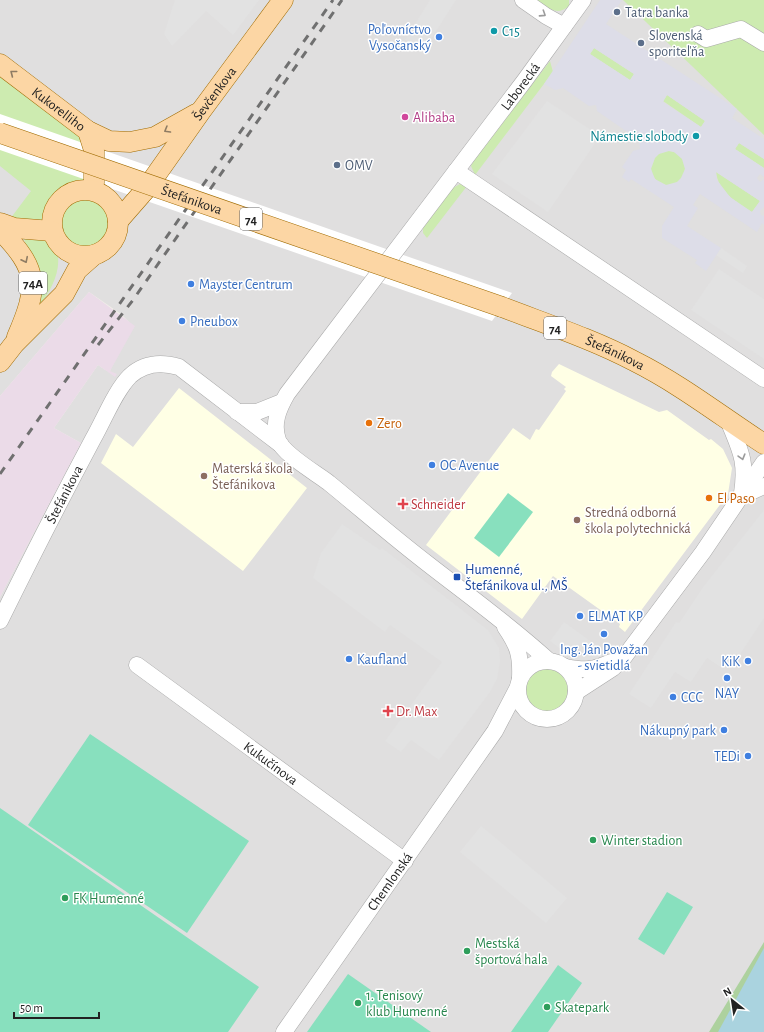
<svg xmlns="http://www.w3.org/2000/svg" width="764" height="1032" font-family="'Alegreya Sans',sans-serif">
	<style>
		.residential { fill: #e0dfdf }
		.industrial { fill: #ebdbe8 }
		.education { fill: #ffffe5 }
		.grass { fill: #cdebb0 }
		.forest { fill: #add19e }
		.pitch { fill: #88e0be }
		.parking { fill: #e2e2e2 }
		.plaza { fill: #dddde8; fill-rule: evenodd }
		.water { fill: #aad3df }
		.pier { fill: #fff }
		.lines { fill: none; stroke-linecap: round; stroke-linejoin: round }
		.minor-casing { stroke: #a9a9a9; stroke-width: 17 }
		.major-casing { stroke: #a06b00; stroke-width: 21 }
		.minor { stroke: #fff; stroke-width: 16 }
		.major { stroke: #fcd6a4; stroke-width: 20 }
		.rail { stroke: #707070; stroke-width: 3; stroke-dasharray: 8 8; stroke-linecap: butt }
		.major-bridge-casing { stroke: #a06b00; stroke-width: 21; stroke-linecap: butt }
		.major-bridge { stroke: #fcd6a4; stroke-width: 20 }
		.oneway { stroke: #9c9c9c }
		.oneway2 { stroke: #8f7c63 }
		.service-dot { fill: #5c6f8a; stroke: #fff; stroke-width: 1.5 }
		.culture-dot { fill: #0f9aa8; stroke: #fff; stroke-width: 1.5 }
		.shop-dot { fill: #3f7fe0; stroke: #fff; stroke-width: 1.5 }
		.hotel-dot { fill: #d1479c; stroke: #fff; stroke-width: 1.5 }
		.food-dot { fill: #e8710a; stroke: #fff; stroke-width: 1.5 }
		.education-dot { fill: #8d6e63; stroke: #fff; stroke-width: 1.5 }
		.health-dot { fill: #e0444e; stroke: #fff; stroke-width: 1.5 }
		.transit-dot { fill: #1a4fb4; stroke: #fff; stroke-width: 1.5 }
		.leisure-dot { fill: #2e9e5b; stroke: #fff; stroke-width: 1.5 }
		.labels { text-anchor: middle; stroke-width: 3; stroke-linejoin: round; paint-order: stroke }
		.shield { fill: #fff; stroke: #646464; stroke-width: 1 }
		.shield-label { font-size: 13px; font-weight: bold; fill: #222 }
		.service-label { font-size: 14px; fill: #4e5e75; stroke: #fff; text-anchor: start }
		.shop-label { font-size: 14px; fill: #366cbe; stroke: #fff; text-anchor: start }
		.culture-label { font-size: 14px; fill: #0d838f; stroke: #fff; text-anchor: start }
		.street-label { font-size: 14px; fill: #222; stroke: #fff }
		.hotel-label { font-size: 14px; fill: #b23c85; stroke: #fff; text-anchor: start }
		.food-label { font-size: 14px; fill: #c56008; stroke: #fff; text-anchor: start }
		.education-label { font-size: 14px; fill: #785e54; stroke: #fff; text-anchor: start }
		.health-label { font-size: 14px; fill: #be3a42; stroke: #fff; text-anchor: start }
		.transit-label { font-size: 14px; fill: #164399; stroke: #fff; text-anchor: start }
		.leisure-label { font-size: 14px; fill: #27864d; stroke: #fff; text-anchor: start }
	</style>
	<rect width="100%" height="100%" fill="#f2efe9"/>
	<!-- residential -->
	<path class="residential" d="M 0,0 L 764,0 L 764,1032 L 0,1032 L 0,597 L 81,443 L 54,428 L 98,365 L 107,371 L 110,371 L 130,323 L 121,314 L 89,292 L 0,396 Z"/>
	<!-- industrial -->
	<path class="industrial" d="M 89,292 L 135,326 L 110,371 L 117,374 L 115,377 L 98,365 L 54,428 L 81,443 L 0,597 L 0,396 Z"/>
	<!-- education -->
	<g class="education">
		<path d="M 559,364 L 659,412 L 667,410 L 709,440 L 711,439 L 723,449 L 732,468 L 728,494 L 625,632 L 619,627 L 620,624 L 553,576 L 522,619 L 426,545 L 513,428 L 530,440 L 536,429 L 539,430 L 566,391 L 564,389 L 566,387 L 551,376 L 552,372 Z"/>
		<path d="M 179,388 L 307,488 L 243,571 L 101,463 L 116,434 L 133,447 Z"/>
	</g>
	<!-- grass -->
	<g class="grass">
		<path d="M 536,0 L 569,0 L 569,6 C 556,17 547,7 536,0 Z"/>
		<path d="M 623,0 L 764,0 L 764,135 Z"/>
		<path d="M 594,48 L 634,74 L 630,80 L 590,54 Z"/>
		<path d="M 550,61 L 553,72 L 475,175 L 471,166 L 473,162 Z"/>
		<path d="M 0,70 L 84,136 L 87,185 C 66,186 48,201 48,224 L 10,219 L 31,191 L 0,166 Z"/>
		<path d="M 667,95 L 705,121 L 701,127 L 663,101 Z"/>
		<path d="M 739,143 L 764,159 L 764,168 L 735,149 Z"/>
		<circle cx="668" cy="168" r="17"/>
		<path d="M 716,172 L 760,201 L 752,212 C 737,203 718,191 716,172 Z"/>
		<path d="M 460,184 L 467,186 L 427,238 L 423,233 L 423,228 L 453,188 Z"/>
		<circle cx="87" cy="223" r="26"/>
		<path d="M 24,238 L 50,239 C 68,259 53,289 39,306 Z"/>
		<circle cx="547" cy="690" r="21"/>
	</g>
	<!-- forest -->
	<path class="forest" d="M 764,942 L 764,1032 L 709,1032 Z"/>
	<!-- pitch -->
	<g class="pitch">
		<path d="M 508,493 L 533,512 L 499,557 L 474,538 Z"/>
		<path d="M 90,734 L 249,841 L 187,933 L 28,825 Z"/>
		<path d="M 0,808 L 259,987 L 228,1032 L 0,1032 Z"/>
		<path d="M 667,892 L 693,907 L 664,955 L 638,939 Z"/>
		<path d="M 558,965 L 582,983 L 548,1032 L 511,1032 Z"/>
		<path d="M 348,974 L 431,1032 L 307,1032 Z"/>
	</g>
	<!-- parking -->
	<g class="parking">
		<path d="M 175,0 L 259,0 L 233,35 L 206,11 L 172,46 L 164,34 Z"/>
		<path d="M 430,0 L 456,0 L 424,50 L 405,40 Z"/>
		<path d="M 547,101 L 600,136 L 548,212 L 492,174 Z"/>
		<path d="M 721,248 L 747,266 L 743,273 L 716,255 Z"/>
		<path d="M 719,269 L 764,299 L 764,359 L 691,310 Z"/>
		<path d="M 764,510 L 764,618 L 737,659 L 731,655 L 722,668 L 707,658 L 691,682 L 675,672 L 651,708 L 629,694 L 676,622 L 679,623 L 703,587 Z"/>
		<path d="M 342,524 L 380,550 L 382,548 L 488,630 L 499,648 L 500,661 L 497,679 L 490,692 L 439,760 L 411,740 L 401,752 L 385,741 L 442,662 L 390,625 L 385,632 L 313,578 L 321,553 Z"/>
		<path d="M 564,622 L 607,653 L 605,657 L 585,662 L 575,660 L 550,641 Z"/>
		<path d="M 481,826 L 567,898 L 546,923 L 460,852 Z"/>
	</g>
	<!-- plaza -->
	<path class="plaza" d="M 600,0 L 622,0 L 606,24 L 737,109 L 732,118 L 764,139 L 764,159 L 739,143 L 735,149 L 764,168 L 764,177 L 760,174 L 757,178 L 760,182 L 764,179 L 764,207 L 760,211 L 761,215 L 764,216 L 764,225 L 762,223 L 757,232 L 700,194 L 693,205 L 698,208 L 687,226 L 721,248 L 706,271 L 695,263 L 697,260 L 662,238 L 662,226 L 674,207 L 631,179 L 629,182 L 622,177 L 626,170 L 622,167 L 633,151 L 640,149 L 639,140 L 597,111 L 596,105 L 589,106 L 563,88 L 555,90 L 544,84 ZM 594,48 L 634,74 L 630,80 L 590,54 ZM 667,95 L 705,121 L 701,127 L 663,102 ZM 669,151 L 674,152 L 682,159 L 685,169 L 681,178 L 677,182 L 666,185 L 655,179 L 651,169 L 655,158 L 659,154 ZM 716,172 L 760,201 L 752,212 L 730,197 L 717,180 Z"/>
	<!-- water -->
	<path class="water" d="M 764,948 L 764,1032 L 718,1032 Z"/>
	<!-- pier -->
	<path class="pier" d="M 0,114 L 512,293 L 492,321 L 0,150 Z"/>
	<g class="lines">
		<!-- minor casing -->
		<g class="minor-casing">
			<g id="minor">
				<path d="M 523,0 L 546,16 L 564,26"/>
				<path d="M 698,34 L 706,39 L 741,29 L 764,43"/>
				<path d="M 456,171 L 764,379"/>
				<path d="M 237,412 L 257,412 L 282,402"/>
				<path d="M 728,420 C 740,450 747,460 742,493"/>
				<path d="M 742,496 L 764,486"/>
				<path id="s1" d="M 0,621 C 30,560 61,499 93,439 C 104,420 115,391 130,376 C 144,363 162,362 179,367 L 281,445"/>
				<path d="M 505,627 C 518,646 521,655 520,678"/>
				<path id="s2" d="M 549,661 C 511,626 469,596 428,564 C 394,538 362,510 329,483 C 316,473 283,454 278,440 C 272,423 279,408 287,394 L 525,80 L 583,0"/>
				<circle cx="547" cy="690" r="29"/>
				<path id="s3" d="M 137,665 L 405,861"/>
				<path d="M 566,667 C 586,671 593,670 611,662"/>
				<path d="M 576,692 L 613,668 L 625,656 L 703,552 L 764,462"/>
				<path id="s4" d="M 284,1032 L 495,731 L 518,687"/>
			</g>
		</g>
		<!-- major casing -->
		<g class="major-casing">
			<g id="major">
				<path id="s5" d="M 0,64 L 88,131 L 109,141 L 130,142 L 155,137 L 196,114"/>
				<path d="M 88,131 L 94,150 L 94,183"/>
				<circle cx="85" cy="223" r="33"/>
				<path id="s6" d="M 118,221 L 146,189 L 201,111 L 283,0"/>
				<path d="M 0,223 L 14,228 L 52,231"/>
				<path d="M 0,230 C 39,270 39,286 17,337"/>
				<path id="s7" d="M 502,307 C 546,324 592,339 634,361 C 680,384 721,416 764,444"/>
				<path d="M 0,362 L 14,344 L 64,294 L 77,270 L 94,255"/>
			</g>
		</g>
		<!-- minor -->
		<use href="#minor" class="minor"/>
		<!-- major -->
		<use href="#major" class="major"/>
		<!-- rail -->
		<g class="rail">
			<path d="M 98,345 L 133,300 L 342,0"/>
			<path d="M 0,474 L 333,0"/>
		</g>
		<!-- major-bridge casing -->
		<g class="major-bridge-casing">
			<g id="major-bridge">
				<path id="s8" d="M 0,133 L 502,307"/>
			</g>
		</g>
		<!-- major-bridge -->
		<use href="#major-bridge" class="major-bridge"/>
	</g>
	<!-- one-way arrows -->
	<defs><path id="oneway-chevron" d="M-2-3.5L2.5 0L-2 3.5" fill="none" stroke-width="1.6" stroke-linecap="round" stroke-linejoin="round"/></defs>
	<g class="oneway">
		<use href="#oneway-chevron" transform="translate(543 14) rotate(33)"/>
		<use href="#oneway-chevron" transform="translate(742 457) rotate(74)"/>
	</g>
	<g class="oneway2">
		<use href="#oneway-chevron" transform="translate(13 73) rotate(-142)"/>
		<use href="#oneway-chevron" transform="translate(167 130) rotate(150)"/>
		<use href="#oneway-chevron" transform="translate(25 260) rotate(64)"/>
	</g>
	<!-- markers -->
	<g class="service-dot">
		<circle cx="617" cy="12" r="4"/>
		<circle cx="641" cy="43" r="4"/>
		<circle cx="337" cy="165" r="4"/>
	</g>
	<g class="culture-dot">
		<circle cx="494" cy="31" r="4"/>
		<circle cx="696" cy="136" r="4"/>
	</g>
	<g class="shop-dot">
		<circle cx="439" cy="37" r="4"/>
		<circle cx="191" cy="284" r="4"/>
		<circle cx="182" cy="321" r="4"/>
		<circle cx="432" cy="465" r="4"/>
		<circle cx="580" cy="616" r="4"/>
		<circle cx="604" cy="634" r="4"/>
		<circle cx="349" cy="659" r="4"/>
		<circle cx="748" cy="661" r="4"/>
		<circle cx="727" cy="678" r="4"/>
		<circle cx="673" cy="697" r="4"/>
		<circle cx="724" cy="730" r="4"/>
		<circle cx="748" cy="756" r="4"/>
	</g>
	<circle class="hotel-dot" cx="405" cy="117" r="4"/>
	<g class="food-dot">
		<circle cx="369" cy="423" r="4"/>
		<circle cx="709" cy="498" r="4"/>
	</g>
	<g class="education-dot">
		<circle cx="204" cy="476" r="4"/>
		<circle cx="577" cy="520" r="4"/>
	</g>
	<g class="health-dot">
		<path d="M401 498h4v4h4v4h-4v4h-4v-4h-4v-4h4z"/>
		<path d="M386 705h4v4h4v4h-4v4h-4v-4h-4v-4h4z"/>
	</g>
	<rect class="transit-dot" x="453" y="573" width="8" height="8" rx="2"/>
	<g class="leisure-dot">
		<circle cx="593" cy="840" r="4"/>
		<circle cx="65" cy="898" r="4"/>
		<circle cx="467" cy="951" r="4"/>
		<circle cx="358" cy="1003" r="4"/>
		<circle cx="547" cy="1007" r="4"/>
	</g>
	<g class="labels">
		<!-- shield labels -->
		<g class="shield">
			<rect x="240" y="208" width="22" height="22" rx="3"/>
			<rect x="19" y="272" width="28" height="22" rx="3"/>
			<rect x="544" y="317" width="22" height="22" rx="3"/>
		</g>
		<g class="shield-label">
			<text x="251" y="224">74</text>
			<text x="33" y="288">74A</text>
			<text x="555" y="333">74</text>
		</g>
		<!-- service labels -->
		<g class="service-label">
			<text x="625" y="17">Tatra banka</text>
			<text x="649" y="40">Slovenská<tspan x="649" dy="16">sporiteľňa</tspan></text>
			<text x="345" y="170">OMV</text>
		</g>
		<!-- shop labels -->
		<g class="shop-label">
			<text x="431" y="34" text-anchor="end">Poľovníctvo<tspan x="431" dy="16">Vysočanský</tspan></text>
			<text x="199" y="289">Mayster Centrum</text>
			<text x="190" y="326">Pneubox</text>
			<text x="440" y="470">OC Avenue</text>
			<text x="588" y="621">ELMAT KP</text>
			<text x="604" y="654" text-anchor="middle">Ing. Ján Považan<tspan x="604" dy="16">- svietidlá</tspan></text>
			<text x="357" y="664">Kaufland</text>
			<text x="740" y="666" text-anchor="end">KiK</text>
			<text x="727" y="698" text-anchor="middle">NAY</text>
			<text x="681" y="702">CCC</text>
			<text x="716" y="735" text-anchor="end">Nákupný park</text>
			<text x="740" y="761" text-anchor="end">TEDi</text>
		</g>
		<!-- culture labels -->
		<g class="culture-label">
			<text x="502" y="36">C15</text>
			<text x="688" y="141" text-anchor="end">Námestie slobody</text>
		</g>
		<!-- street labels -->
		<g class="street-label">
			<text dy="5" stroke="none"><textPath href="#s2" startOffset="785">Laborecká</textPath></text>
			<text dy="5" stroke="none"><textPath href="#s6" startOffset="160">Ševčenkova</textPath></text>
			<text dy="5" stroke="none"><textPath href="#s5" startOffset="74">Kukorelliho</textPath></text>
			<text dy="5" stroke="none"><textPath href="#s8" startOffset="203">Štefánikova</textPath></text>
			<text dy="5" stroke="none"><textPath href="#s7" startOffset="122">Štefánikova</textPath></text>
			<text dy="5" stroke="none"><textPath href="#s1" startOffset="142">Štefánikova</textPath></text>
			<text dy="5" stroke="none"><textPath href="#s3" startOffset="166">Kukučínova</textPath></text>
			<text dy="5" stroke="none"><textPath href="#s4" startOffset="184">Chemlonská</textPath></text>
		</g>
		<!-- hotel labels -->
		<g class="hotel-label">
			<text x="413" y="122">Alibaba</text>
		</g>
		<!-- food labels -->
		<g class="food-label">
			<text x="377" y="428">Zero</text>
			<text x="717" y="503">El Paso</text>
		</g>
		<!-- education labels -->
		<g class="education-label">
			<text x="212" y="473">Materská škola<tspan x="212" dy="16">Štefánikova</tspan></text>
			<text x="585" y="517">Stredná odborná<tspan x="585" dy="16">škola polytechnická</tspan></text>
		</g>
		<!-- health labels -->
		<g class="health-label">
			<text x="411" y="509">Schneider</text>
			<text x="396" y="716">Dr. Max</text>
		</g>
		<!-- transit labels -->
		<g class="transit-label">
			<text x="465" y="574">Humenné,<tspan x="465" dy="16">Štefánikova ul., MŠ</tspan></text>
		</g>
		<!-- leisure labels -->
		<g class="leisure-label">
			<text x="601" y="845">Winter stadion</text>
			<text x="73" y="903">FK Humenné</text>
			<text x="475" y="948">Mestská<tspan x="475" dy="16">športová hala</tspan></text>
			<text x="366" y="1000">1. Tenisový<tspan x="366" dy="16">klub Humenné</tspan></text>
			<text x="555" y="1012">Skatepark</text>
		</g>
	</g>
	<!-- north arrow -->
	<g transform="translate(732 1000) rotate(330)" stroke="#ffffff" stroke-width="3" paint-order="stroke">
	<path d="M0-3L7 15L0 10L-7 15Z" fill="#222222"/>
	<text y="-6" font-size="11" font-weight="bold" text-anchor="middle" fill="#222222">N</text>
	</g>
	<!-- scale -->
	<path d="M14 1012v6h85v-6" fill="none" stroke="#222222" stroke-width="2"/>
	<text x="20" y="1012" font-size="12" fill="#222222" stroke="#ffffff" stroke-width="3" paint-order="stroke">50 m</text>
</svg>
